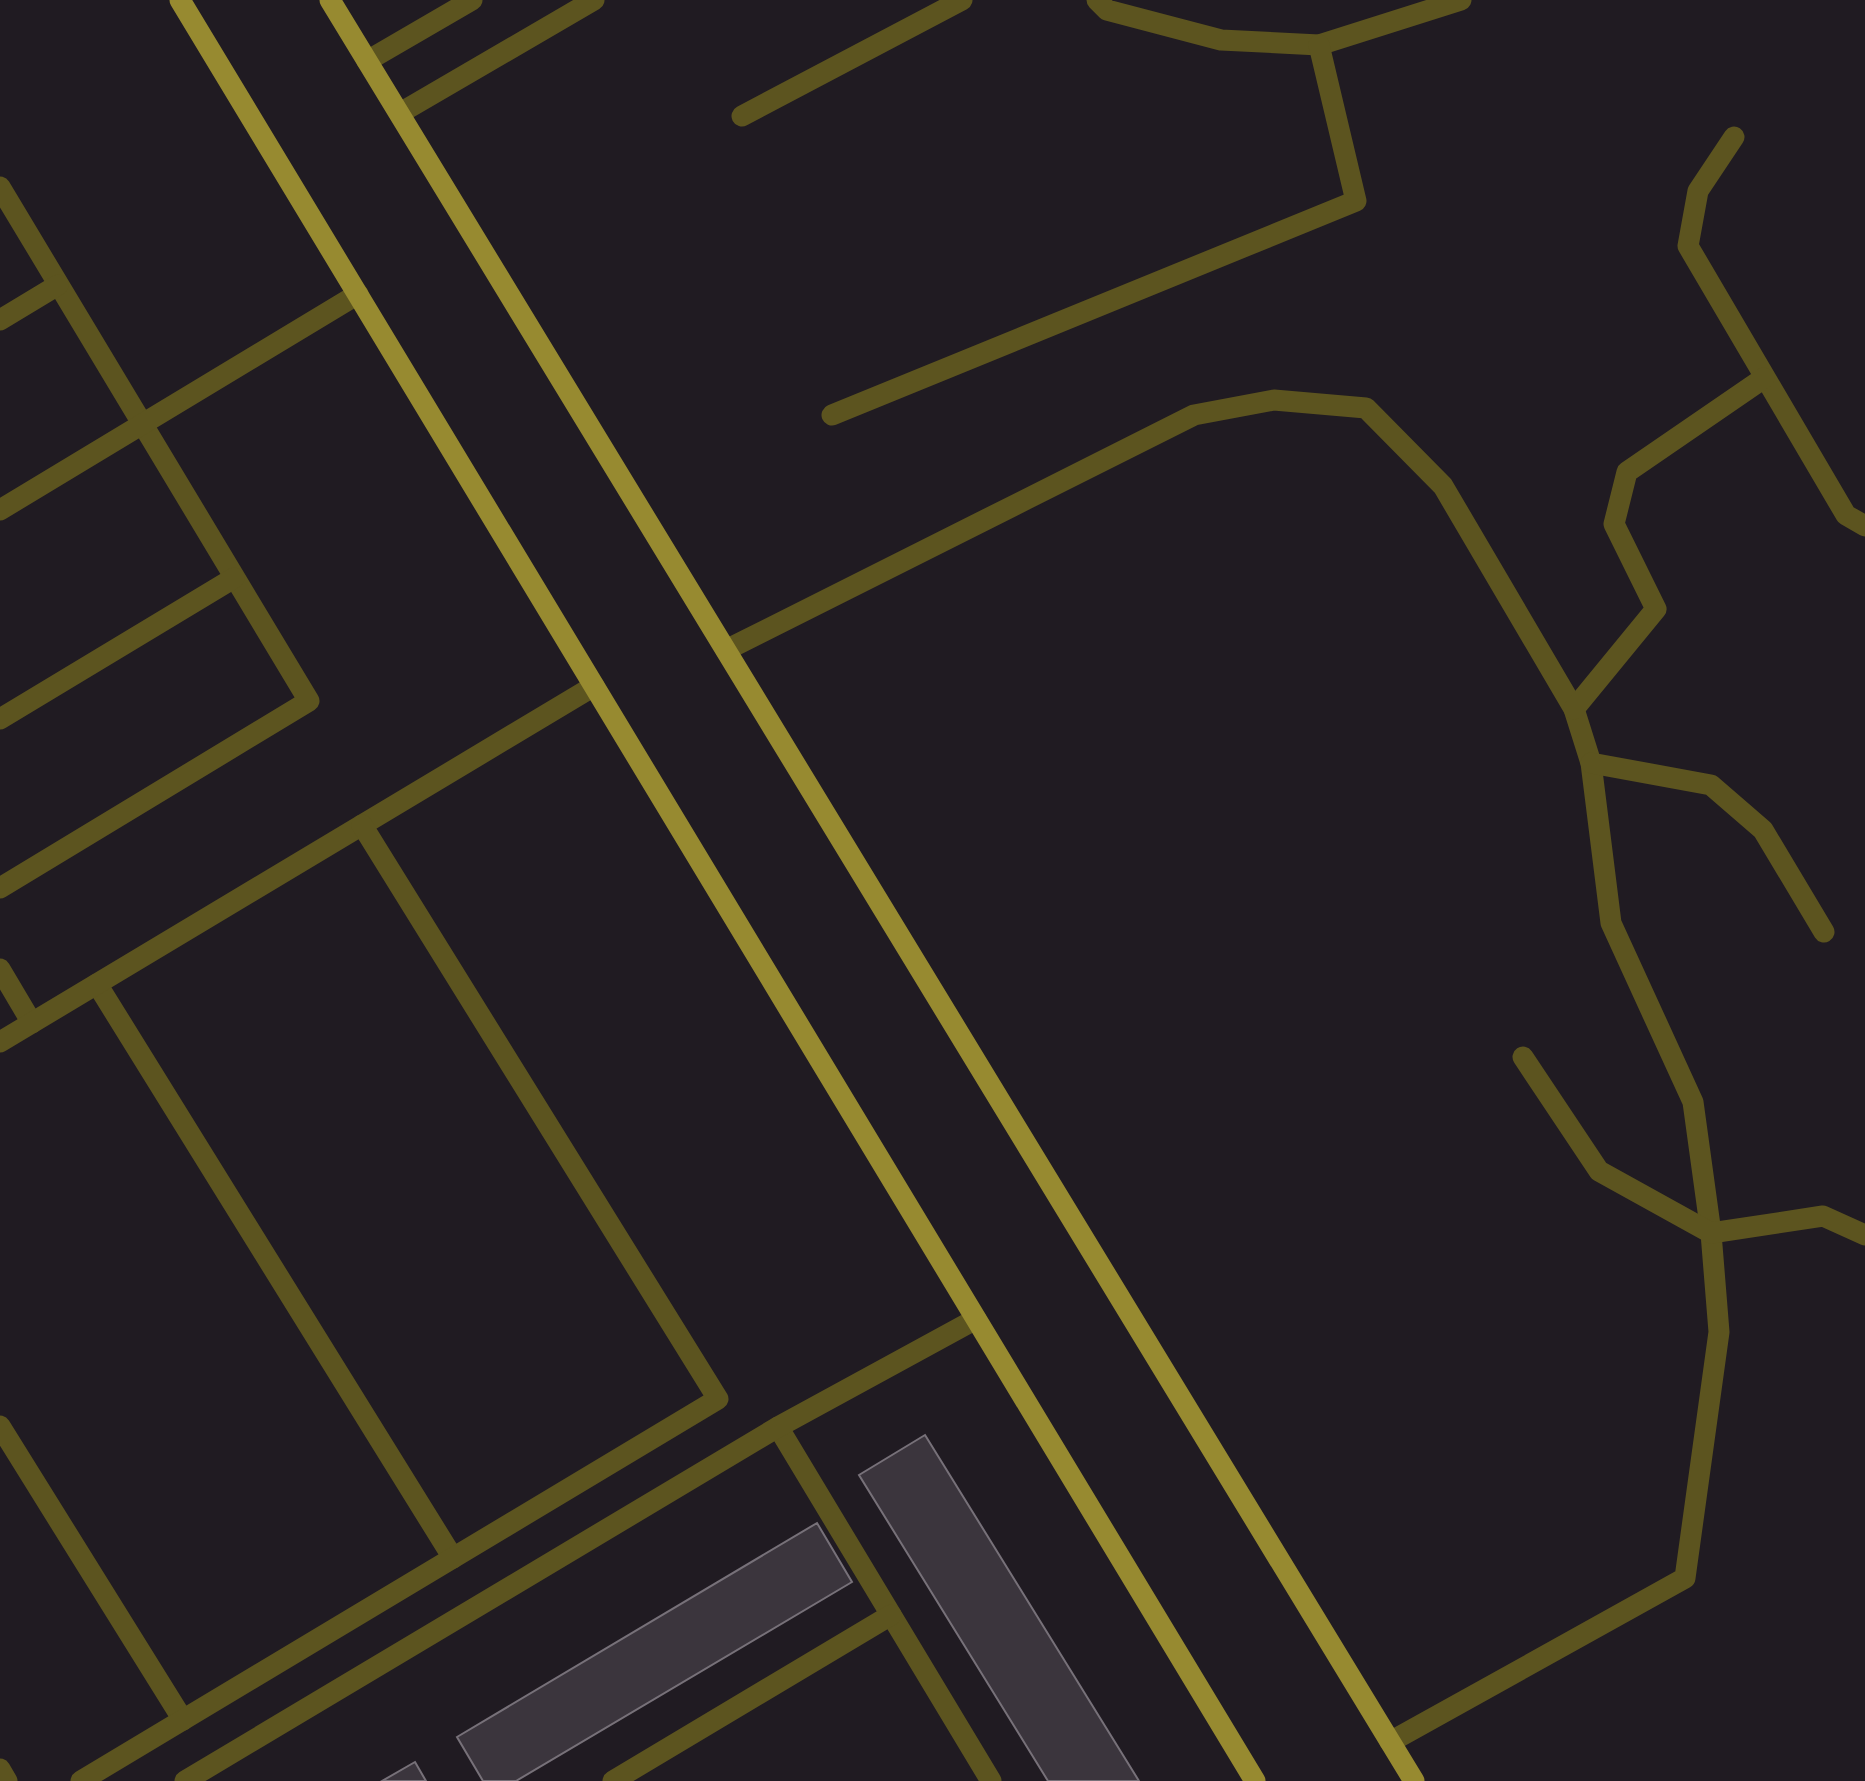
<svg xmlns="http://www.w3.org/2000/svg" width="1865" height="1781" font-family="Rubik,sans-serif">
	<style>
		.building { fill: #3b353d; stroke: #777179; stroke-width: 2 }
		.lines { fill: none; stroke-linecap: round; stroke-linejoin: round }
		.minor { stroke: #5c541f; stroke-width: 21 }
		.major { stroke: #978a30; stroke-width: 21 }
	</style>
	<rect width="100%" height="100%" fill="#201b22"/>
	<!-- building -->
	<g class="building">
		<path d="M 925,1435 L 1139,1781 L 1048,1781 L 859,1475 Z"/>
		<path d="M 817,1523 L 852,1582 L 516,1781 L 483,1781 L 457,1737 Z"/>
		<path d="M 415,1762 L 426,1781 L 382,1781 Z"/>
	</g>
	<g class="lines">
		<!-- minor -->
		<g class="minor">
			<path d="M 1097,0 L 1107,10 L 1221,40 L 1319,45 L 1461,0"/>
			<path d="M 367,61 L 472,0"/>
			<path d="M 400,113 L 594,0"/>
			<path d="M 742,116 L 962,0"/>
			<path d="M 1734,137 L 1698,191 L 1688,246 L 1846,515 L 1865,526"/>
			<path d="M 0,187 L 309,701 L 0,888"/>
			<path d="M 0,320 L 58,285"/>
			<path d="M 832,415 L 1356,201 L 1319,45"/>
			<path d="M 0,510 L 358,294"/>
			<path d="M 726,650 L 1194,415 L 1274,400 L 1366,408 L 1443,486 L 1574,709 L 1591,763 L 1611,923 L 1693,1102 L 1711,1233 L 1719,1332 L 1685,1578 L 1390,1742"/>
			<path d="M 1574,709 L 1656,609 L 1614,524 L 1627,472 L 1764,378"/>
			<path d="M 0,719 L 234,578"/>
			<path d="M 1591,763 L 1711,785 L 1763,830 L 1824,932"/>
			<path d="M 0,969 L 32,1023"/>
			<path d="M 97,984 L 453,1558"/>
			<path d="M 0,1042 L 594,686"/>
			<path d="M 1523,1057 L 1599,1171 L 1711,1233 L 1823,1216 L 1865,1235"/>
			<path d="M 0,1426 L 183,1720"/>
			<path d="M 778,1427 L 991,1781"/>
			<path d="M 0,1769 L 7,1781"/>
			<path d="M 81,1781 L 718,1399 L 362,825"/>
			<path d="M 185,1781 L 778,1427 L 976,1319"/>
			<path d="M 613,1781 L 891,1615"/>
		</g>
		<!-- major -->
		<g class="major">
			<path d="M 180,0 L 1255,1781"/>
			<path d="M 330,0 L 1414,1781"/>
		</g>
	</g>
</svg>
